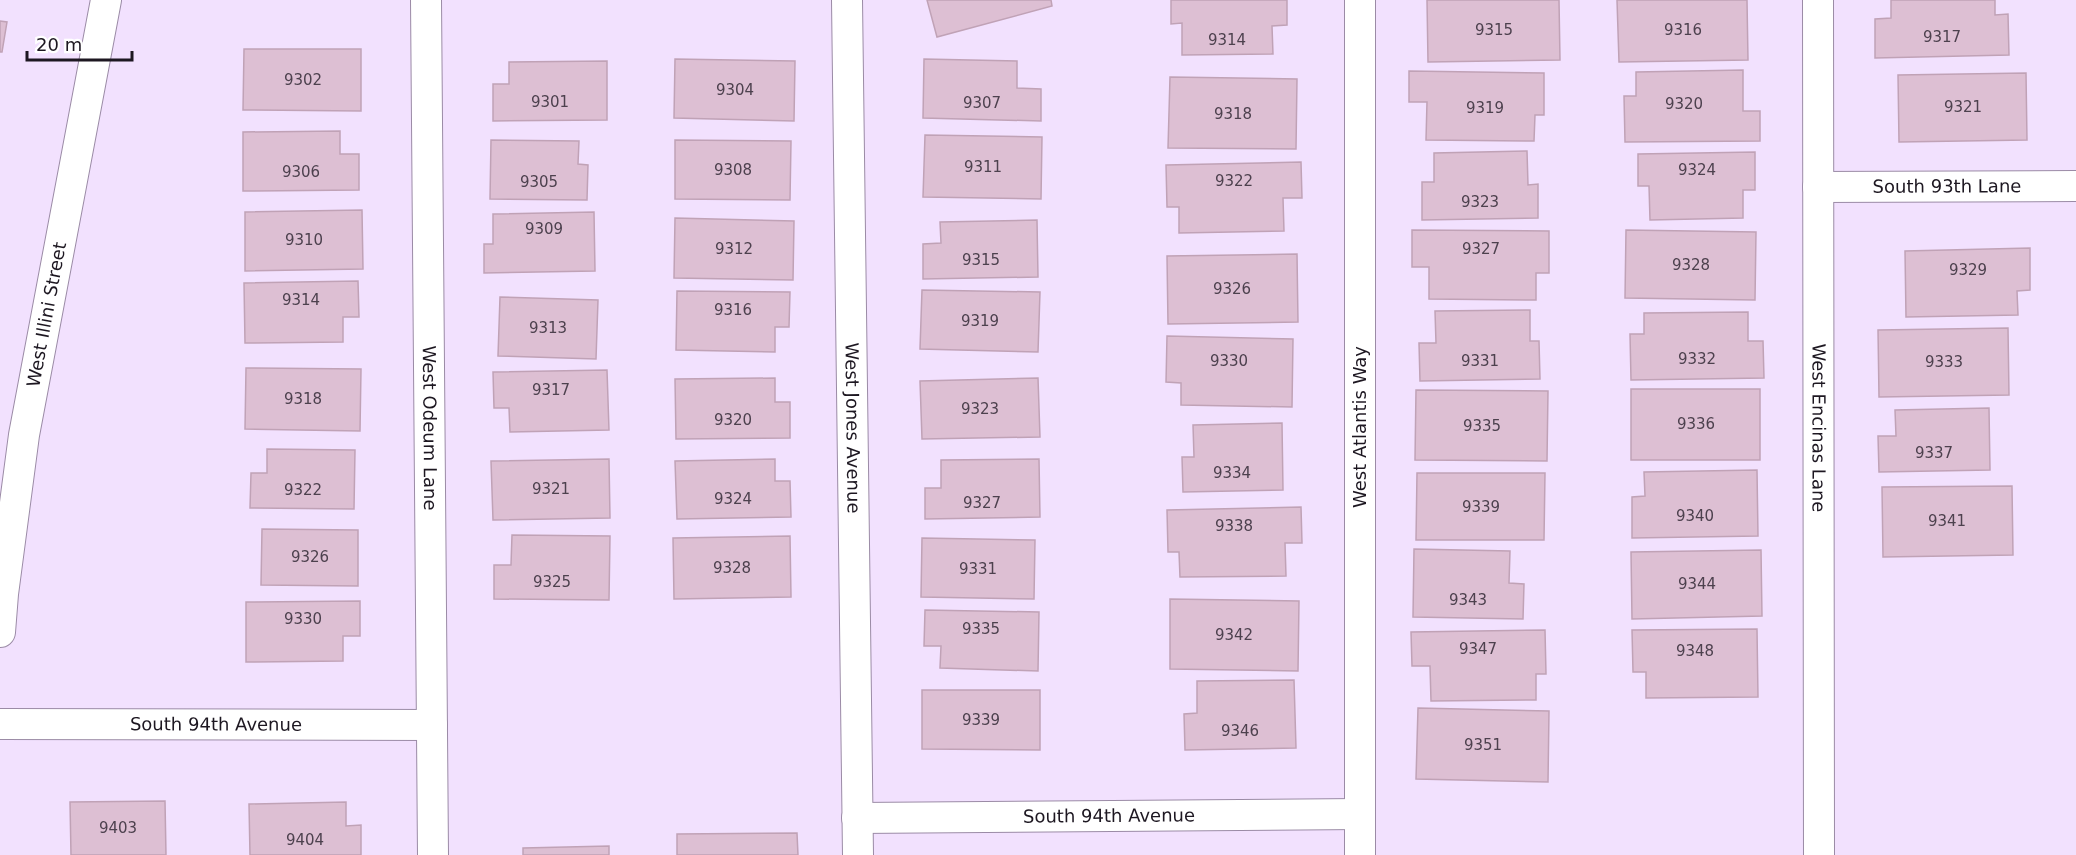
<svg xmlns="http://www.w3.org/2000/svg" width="2076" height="855" font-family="'DejaVu Sans',sans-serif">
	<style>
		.building { fill: #ddbfd3; stroke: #c0a2b6; stroke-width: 1.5 }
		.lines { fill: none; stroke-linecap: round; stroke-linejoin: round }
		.street-casing { stroke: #9b8ba6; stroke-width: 32 }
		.street { stroke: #fff; stroke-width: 30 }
		.labels { text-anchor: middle; stroke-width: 4.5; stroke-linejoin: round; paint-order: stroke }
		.number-label { font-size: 15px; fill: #4d414e }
		.street-label { font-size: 18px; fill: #1d1721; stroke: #fff }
	</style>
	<rect width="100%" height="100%" fill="#f2e1fe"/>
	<!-- building -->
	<g class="building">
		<path d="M 927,0 L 1051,0 L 1052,6 L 937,37 Z"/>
		<path d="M 1171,0 L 1287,0 L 1287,25 L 1272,26 L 1273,54 L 1182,55 L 1182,23 L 1171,24 Z"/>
		<path d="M 1427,0 L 1559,0 L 1560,60 L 1428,62 Z"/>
		<path d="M 1617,0 L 1747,0 L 1748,60 L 1619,62 Z"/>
		<path d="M 1891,0 L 1995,0 L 1995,15 L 2008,14 L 2009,55 L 1875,58 L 1875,19 L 1891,18 Z"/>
		<path d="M 0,21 L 7,22 L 2,52 L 0,52 Z"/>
		<path d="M 244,49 L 361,49 L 361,111 L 243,110 Z"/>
		<path d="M 675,59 L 795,61 L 794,121 L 674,118 Z"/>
		<path d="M 924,59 L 1017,61 L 1017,88 L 1041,89 L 1041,121 L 923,118 Z"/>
		<path d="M 607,61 L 607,120 L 493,121 L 493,84 L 509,84 L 509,62 Z"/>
		<path d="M 1743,70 L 1743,111 L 1760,111 L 1760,141 L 1625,142 L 1624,96 L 1636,96 L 1636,72 Z"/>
		<path d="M 1409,71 L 1544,73 L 1544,115 L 1535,115 L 1534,141 L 1426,140 L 1427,102 L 1409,102 Z"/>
		<path d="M 2026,73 L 2027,140 L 1899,142 L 1898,75 Z"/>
		<path d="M 1170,77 L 1297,79 L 1296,149 L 1168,148 Z"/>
		<path d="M 340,131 L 340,154 L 359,154 L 359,190 L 243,191 L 243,132 Z"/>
		<path d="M 925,135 L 1042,137 L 1041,199 L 923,197 Z"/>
		<path d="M 491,140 L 579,141 L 578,164 L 588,165 L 587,200 L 490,199 Z"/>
		<path d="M 675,140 L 791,141 L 790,200 L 675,199 Z"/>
		<path d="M 1527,151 L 1528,185 L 1538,184 L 1538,218 L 1422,220 L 1422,182 L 1434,182 L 1434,153 Z"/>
		<path d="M 1755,152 L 1755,190 L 1743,190 L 1743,218 L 1650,220 L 1649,186 L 1638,186 L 1638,154 Z"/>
		<path d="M 1301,162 L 1302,198 L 1283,198 L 1284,231 L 1179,233 L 1179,207 L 1167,207 L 1166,165 Z"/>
		<path d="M 362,210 L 363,269 L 245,271 L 245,212 Z"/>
		<path d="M 594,212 L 595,271 L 484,273 L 484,244 L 493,244 L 493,214 Z"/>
		<path d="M 675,218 L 794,221 L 793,280 L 674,278 Z"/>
		<path d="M 1037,220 L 1038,277 L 923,279 L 923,244 L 941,243 L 940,222 Z"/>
		<path d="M 1412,230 L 1549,231 L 1549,273 L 1536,273 L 1536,300 L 1429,299 L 1429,267 L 1412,267 Z"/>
		<path d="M 1626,230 L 1756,232 L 1755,300 L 1625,298 Z"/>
		<path d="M 2030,248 L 2030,290 L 2017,291 L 2018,315 L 1906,317 L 1905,251 Z"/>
		<path d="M 1297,254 L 1298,322 L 1168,324 L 1167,256 Z"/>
		<path d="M 358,281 L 359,317 L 343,317 L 343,342 L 245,343 L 244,283 Z"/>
		<path d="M 922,290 L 1040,292 L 1038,352 L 920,349 Z"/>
		<path d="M 677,291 L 790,292 L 789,327 L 775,327 L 775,352 L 676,350 Z"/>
		<path d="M 500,297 L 598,300 L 596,359 L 498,356 Z"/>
		<path d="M 1530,310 L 1530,341 L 1539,341 L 1540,379 L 1420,381 L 1419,343 L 1436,343 L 1435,311 Z"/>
		<path d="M 1748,312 L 1748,341 L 1763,341 L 1764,378 L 1631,380 L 1630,334 L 1644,334 L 1644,313 Z"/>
		<path d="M 2008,328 L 2009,395 L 1879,397 L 1878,330 Z"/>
		<path d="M 1167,336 L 1293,339 L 1292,407 L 1181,405 L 1181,383 L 1166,382 Z"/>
		<path d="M 246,368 L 361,369 L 360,431 L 245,429 Z"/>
		<path d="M 607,370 L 609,430 L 510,432 L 509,408 L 494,408 L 493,372 Z"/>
		<path d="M 775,378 L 775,402 L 790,402 L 790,438 L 676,439 L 675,379 Z"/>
		<path d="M 1038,378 L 1040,437 L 922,439 L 920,381 Z"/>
		<rect x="1631" y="389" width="129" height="71"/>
		<path d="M 1416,390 L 1548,391 L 1547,461 L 1415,460 Z"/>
		<path d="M 1989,408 L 1990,470 L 1879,472 L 1878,436 L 1896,436 L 1895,410 Z"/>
		<path d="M 1282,423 L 1283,490 L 1183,492 L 1182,457 L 1194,457 L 1193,425 Z"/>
		<path d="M 267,449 L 355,450 L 354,509 L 250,508 L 251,473 L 267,473 Z"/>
		<path d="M 609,459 L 610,518 L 493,520 L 491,461 Z"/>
		<path d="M 775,459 L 775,481 L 790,481 L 791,517 L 677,519 L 675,461 Z"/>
		<path d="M 1039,459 L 1040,517 L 925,519 L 925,488 L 941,488 L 941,460 Z"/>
		<path d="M 1757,470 L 1758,536 L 1632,538 L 1632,497 L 1645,496 L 1644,472 Z"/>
		<path d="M 1417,473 L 1545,473 L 1544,540 L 1416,540 Z"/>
		<path d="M 2012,486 L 2013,555 L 1883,557 L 1882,487 Z"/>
		<path d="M 1301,507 L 1302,543 L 1285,543 L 1286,576 L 1180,577 L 1179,552 L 1168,552 L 1167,510 Z"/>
		<path d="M 262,529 L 358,530 L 358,586 L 261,585 Z"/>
		<path d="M 512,535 L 610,536 L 609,600 L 494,599 L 494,565 L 511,565 Z"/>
		<path d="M 790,536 L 791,597 L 674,599 L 673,538 Z"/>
		<path d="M 922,538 L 1035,540 L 1034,599 L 921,597 Z"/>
		<path d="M 1414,549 L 1510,551 L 1509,583 L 1524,584 L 1523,619 L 1413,617 Z"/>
		<path d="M 1761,550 L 1762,616 L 1632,619 L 1631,552 Z"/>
		<path d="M 1170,599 L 1299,601 L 1298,671 L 1170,669 Z"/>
		<path d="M 360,601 L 360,636 L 343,636 L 343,661 L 246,662 L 246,602 Z"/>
		<path d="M 925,610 L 1039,612 L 1038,671 L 940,668 L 941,646 L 924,646 Z"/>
		<path d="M 1757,629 L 1758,697 L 1646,698 L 1646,672 L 1633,672 L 1632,630 Z"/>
		<path d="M 1545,630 L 1546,674 L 1536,674 L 1536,700 L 1431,701 L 1430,666 L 1412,666 L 1411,632 Z"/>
		<path d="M 1294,680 L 1296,748 L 1185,750 L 1184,714 L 1197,713 L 1197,681 Z"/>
		<path d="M 922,690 L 1040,690 L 1040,750 L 922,749 Z"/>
		<path d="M 1418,708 L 1549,711 L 1548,782 L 1416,779 Z"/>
		<path d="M 165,801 L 166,855 L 71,855 L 70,802 Z"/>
		<path d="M 346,802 L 346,826 L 361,825 L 361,855 L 250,855 L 249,804 Z"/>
		<path d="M 797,833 L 798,855 L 677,855 L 677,834 Z"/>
		<path d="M 609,846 L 609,855 L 523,855 L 523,848 Z"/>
	</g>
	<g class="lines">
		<!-- street casing -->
		<g class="street-casing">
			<g id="street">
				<path id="s1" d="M 426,0 L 433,855"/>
				<path id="s2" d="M 847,0 L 858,855"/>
				<path d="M 1360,0 L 1360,855"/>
				<path id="s3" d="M 1818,0 L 1819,855"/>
				<path id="s4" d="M 1818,187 L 2076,186"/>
				<path id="s5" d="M 0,632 L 3,594 L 24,435 L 106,0"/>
				<path id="s6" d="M 0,724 L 432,725"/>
				<path id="s7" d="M 857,818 L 1360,814"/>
			</g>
		</g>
		<!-- street -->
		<use href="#street" class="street"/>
	</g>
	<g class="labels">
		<!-- number labels -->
		<g class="number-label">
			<text x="1494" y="35">9315</text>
			<text x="1683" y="35">9316</text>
			<text x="1942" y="42">9317</text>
			<text x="1227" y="45">9314</text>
			<text x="303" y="85">9302</text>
			<text x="735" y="95">9304</text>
			<text x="550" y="107">9301</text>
			<text x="982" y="108">9307</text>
			<text x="1684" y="109">9320</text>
			<text x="1963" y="112">9321</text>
			<text x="1485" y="113">9319</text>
			<text x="1233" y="119">9318</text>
			<text x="983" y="172">9311</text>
			<text x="733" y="175">9308</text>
			<text x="1697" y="175">9324</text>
			<text x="301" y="177">9306</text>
			<text x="1234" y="186">9322</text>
			<text x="539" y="187">9305</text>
			<text x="1480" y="207">9323</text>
			<text x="544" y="234">9309</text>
			<text x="304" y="245">9310</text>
			<text x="734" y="254">9312</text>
			<text x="1481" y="254">9327</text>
			<text x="981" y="265">9315</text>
			<text x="1691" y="270">9328</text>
			<text x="1968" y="275">9329</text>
			<text x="1232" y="294">9326</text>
			<text x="301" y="305">9314</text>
			<text x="733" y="315">9316</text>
			<text x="980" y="326">9319</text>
			<text x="548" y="333">9313</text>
			<text x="1697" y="364">9332</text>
			<text x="1229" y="366">9330</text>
			<text x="1480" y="366">9331</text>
			<text x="1944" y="367">9333</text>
			<text x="551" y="395">9317</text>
			<text x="303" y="404">9318</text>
			<text x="980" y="414">9323</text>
			<text x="733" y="425">9320</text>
			<text x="1696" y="429">9336</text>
			<text x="1482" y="431">9335</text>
			<text x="1934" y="458">9337</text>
			<text x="1232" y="478">9334</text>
			<text x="551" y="494">9321</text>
			<text x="303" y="495">9322</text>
			<text x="733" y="504">9324</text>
			<text x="982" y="508">9327</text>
			<text x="1481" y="512">9339</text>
			<text x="1695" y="521">9340</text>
			<text x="1947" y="526">9341</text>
			<text x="1234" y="531">9338</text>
			<text x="310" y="562">9326</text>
			<text x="732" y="573">9328</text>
			<text x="978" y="574">9331</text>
			<text x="552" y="587">9325</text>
			<text x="1697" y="589">9344</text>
			<text x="1468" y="605">9343</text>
			<text x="303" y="624">9330</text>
			<text x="981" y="634">9335</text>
			<text x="1234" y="640">9342</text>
			<text x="1478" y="654">9347</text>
			<text x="1695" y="656">9348</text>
			<text x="981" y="725">9339</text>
			<text x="1240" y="736">9346</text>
			<text x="1483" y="750">9351</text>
			<text x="118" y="833">9403</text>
			<text x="305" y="845">9404</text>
		</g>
		<!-- street labels -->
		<g class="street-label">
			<text dy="6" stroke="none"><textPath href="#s4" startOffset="129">South 93th Lane</textPath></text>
			<text dy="6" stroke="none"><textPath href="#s5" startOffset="321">West Illini Street</textPath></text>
			<text transform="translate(1360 427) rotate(-90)" y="6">West Atlantis Way</text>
			<text dy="6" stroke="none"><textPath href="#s1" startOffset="428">West Odeum Lane</textPath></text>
			<text dy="6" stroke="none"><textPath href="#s2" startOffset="428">West Jones Avenue</textPath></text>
			<text dy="6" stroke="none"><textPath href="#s3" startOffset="428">West Encinas Lane</textPath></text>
			<text dy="6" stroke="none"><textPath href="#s6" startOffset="216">South 94th Avenue</textPath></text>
			<text dy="6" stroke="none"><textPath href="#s7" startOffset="252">South 94th Avenue</textPath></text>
		</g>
	</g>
	<!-- scale -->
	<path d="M27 51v9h105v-9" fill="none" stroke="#1d1721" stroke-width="3"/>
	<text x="36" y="51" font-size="18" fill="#1d1721" stroke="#ffffff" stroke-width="4.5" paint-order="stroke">20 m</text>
</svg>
